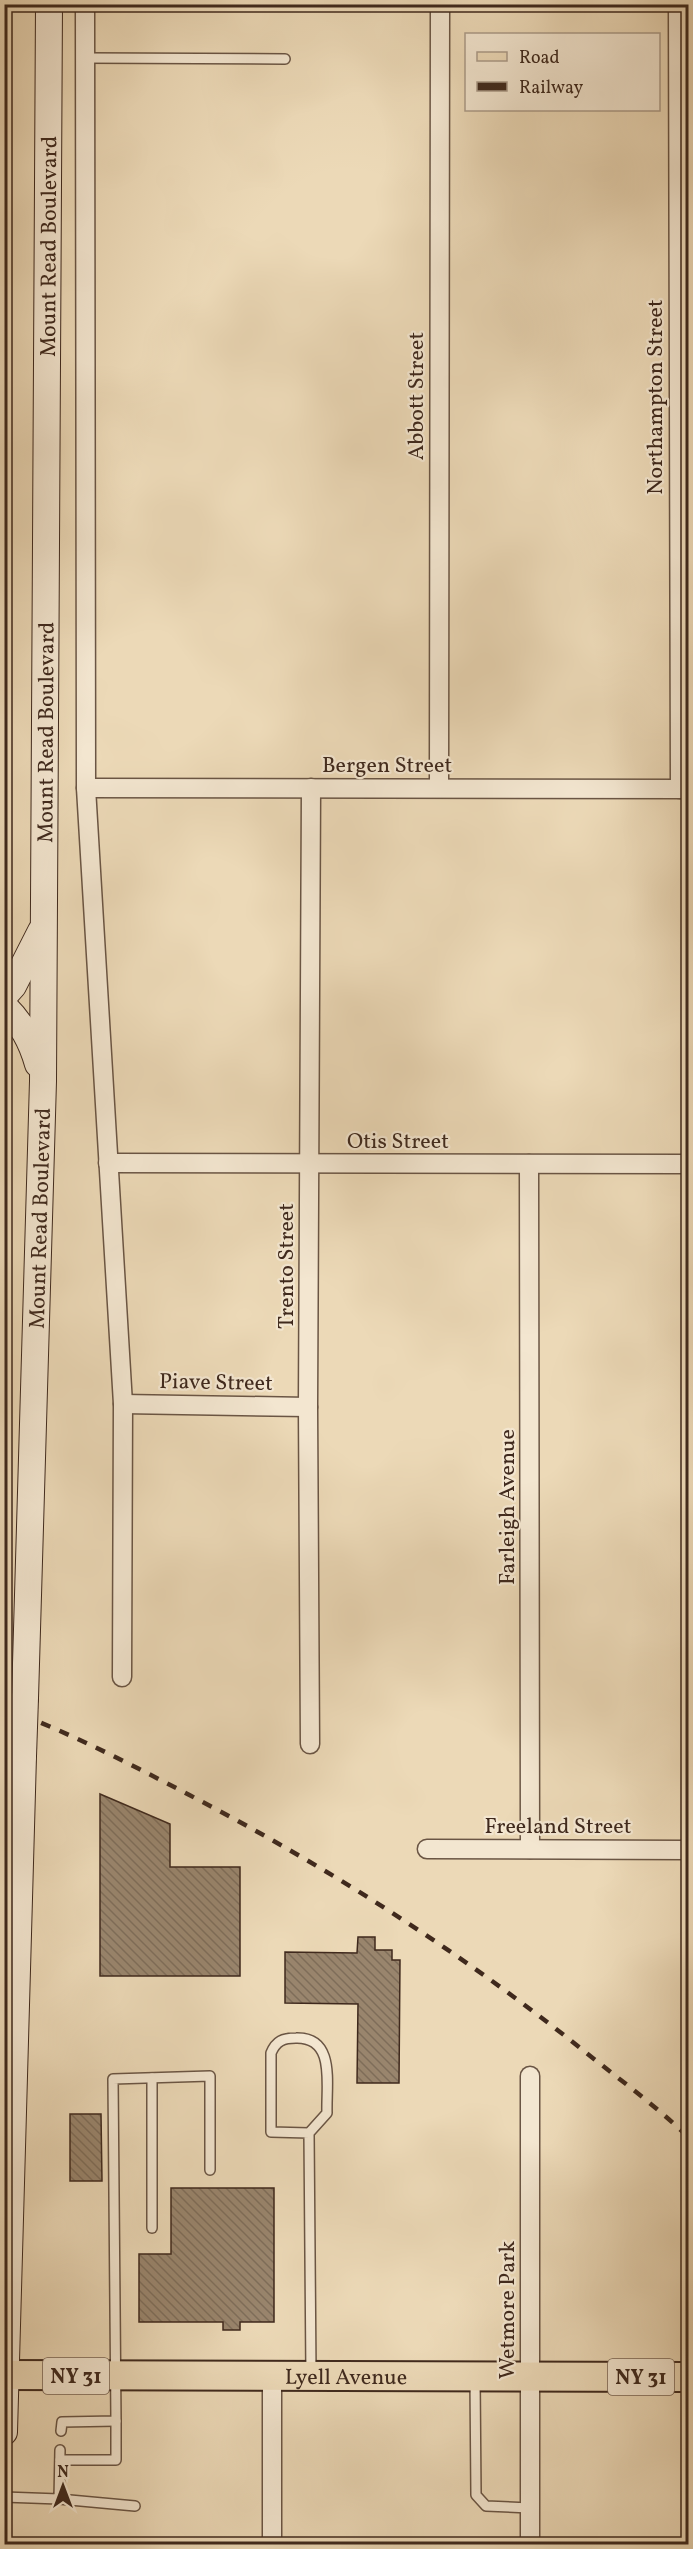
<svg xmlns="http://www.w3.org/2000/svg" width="693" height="2549" font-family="Vollkorn,serif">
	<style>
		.building { fill: url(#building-back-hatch); stroke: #3f291d; stroke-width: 1.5 }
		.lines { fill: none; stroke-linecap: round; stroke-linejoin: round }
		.lane-casing { stroke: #6a5544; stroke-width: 12 }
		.street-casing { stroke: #6a5544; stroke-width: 21 }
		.secondary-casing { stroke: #3f291d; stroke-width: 28 }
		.primary-casing { stroke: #3f291d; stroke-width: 32 }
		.lane { stroke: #f3e6d0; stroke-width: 9 }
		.street { stroke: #f3e6d0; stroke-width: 18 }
		.secondary { stroke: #f3e6d0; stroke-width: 26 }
		.primary { stroke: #ecd9b7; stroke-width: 28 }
		.rail { stroke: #3f291d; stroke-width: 4.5; stroke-dasharray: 10 10; stroke-linecap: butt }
		.secondary-bridge-casing { stroke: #3f291d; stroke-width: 28; stroke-linecap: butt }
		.secondary-bridge { stroke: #f3e6d0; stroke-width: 26 }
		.labels { text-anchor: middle; stroke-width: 4.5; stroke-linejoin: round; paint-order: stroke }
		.shield { fill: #f3e6d0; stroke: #756253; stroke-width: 1.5 }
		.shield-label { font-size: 21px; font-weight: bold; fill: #3f291d }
		.street-label { font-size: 22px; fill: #3f291d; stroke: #f3e6d0 }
	</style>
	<defs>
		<pattern id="building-back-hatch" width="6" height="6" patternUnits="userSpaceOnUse" patternTransform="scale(1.5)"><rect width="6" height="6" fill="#99856d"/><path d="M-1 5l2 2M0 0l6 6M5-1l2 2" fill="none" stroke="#7e6d59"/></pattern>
	</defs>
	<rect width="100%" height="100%" fill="#ecd9b7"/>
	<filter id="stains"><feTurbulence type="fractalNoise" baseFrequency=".00333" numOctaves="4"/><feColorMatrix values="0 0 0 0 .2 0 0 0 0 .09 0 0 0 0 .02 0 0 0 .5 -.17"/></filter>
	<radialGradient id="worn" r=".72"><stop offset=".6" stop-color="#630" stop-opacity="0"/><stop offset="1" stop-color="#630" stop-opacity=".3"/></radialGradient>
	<!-- building -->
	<g class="building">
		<path d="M 100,1794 L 170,1824 L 170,1867 L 240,1867 L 240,1976 L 100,1976 Z"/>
		<path d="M 358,1937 L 375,1937 L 375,1950 L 392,1950 L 392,1960 L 400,1960 L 399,2083 L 357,2083 L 358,2004 L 285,2003 L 285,1952 L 357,1953 Z"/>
		<path d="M 70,2114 L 101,2114 L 102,2181 L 70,2181 Z"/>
		<path d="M 171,2188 L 274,2188 L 274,2322 L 240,2322 L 240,2330 L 223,2330 L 223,2322 L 139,2322 L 139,2254 L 171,2254 Z"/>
	</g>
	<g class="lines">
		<!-- lane casing -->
		<g class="lane-casing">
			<g id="lane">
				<path d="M 85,58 L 285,59"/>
				<path d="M 309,2133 L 271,2132 L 271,2053 C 276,2041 283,2038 296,2038 C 336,2037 326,2084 327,2113 L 309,2133 L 311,2374"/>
				<path d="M 152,2228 L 152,2078"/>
				<path d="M 475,2379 L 476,2495 L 486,2506 L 530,2508"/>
				<path d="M 61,2431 L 62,2422 L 116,2421 L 113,2079 L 210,2076 L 210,2170"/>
				<path d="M 60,2460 L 116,2460 L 116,2421"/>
				<path d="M 4,2497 L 59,2499 L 60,2450"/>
				<path d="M 59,2499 L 135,2506"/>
			</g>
		</g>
		<!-- street casing -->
		<g class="street-casing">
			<g id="street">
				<path d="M 85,4 L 86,788 L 123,1404 L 122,1677"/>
				<path d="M 678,4 L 680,789"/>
				<path d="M 86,788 L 688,789"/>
				<path d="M 439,788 L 440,4"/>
				<path d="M 108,1163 L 688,1164"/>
				<path d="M 529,1164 L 530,1849"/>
				<path d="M 123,1404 L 308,1407"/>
				<path d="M 310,1744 L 308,1407 L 311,788"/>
				<path d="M 427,1849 L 688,1850"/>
				<path d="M 530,2076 L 530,2544"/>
				<path d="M 272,2544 L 272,2376"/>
			</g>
		</g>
		<!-- secondary casing -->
		<g class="secondary-casing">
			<g id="secondary">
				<path d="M 4,996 L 13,986 L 41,931"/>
				<path d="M 4,1006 C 22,1024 31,1040 38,1064"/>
				<path id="s1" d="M 25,1698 L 43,1081 L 49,4"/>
				<path d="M 4,2432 L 23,1756"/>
			</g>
		</g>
		<!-- primary casing -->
		<g class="primary-casing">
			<g id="primary">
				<path id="s2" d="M 4,2375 L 688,2377"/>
			</g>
		</g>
		<!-- lane -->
		<use href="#lane" class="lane"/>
		<!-- street -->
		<use href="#street" class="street"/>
		<!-- secondary -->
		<use href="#secondary" class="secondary"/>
		<!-- primary -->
		<use href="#primary" class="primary"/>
		<!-- rail -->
		<path class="rail" d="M 4,1708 C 71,1733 134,1766 197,1799 C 334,1871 463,1954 584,2051 C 619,2079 656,2106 688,2137"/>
		<!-- secondary-bridge casing -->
		<g class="secondary-bridge-casing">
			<path id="secondary-bridge" d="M 23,1756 L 25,1698"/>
		</g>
		<!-- secondary-bridge -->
		<use href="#secondary-bridge" class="secondary-bridge"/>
	</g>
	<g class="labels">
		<!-- shield labels -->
		<g class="shield">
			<rect x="43" y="2358" width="66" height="36" rx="4.5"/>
			<rect x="608" y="2359" width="66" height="36" rx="4.5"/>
		</g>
		<g class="shield-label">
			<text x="76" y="2383">NY 31</text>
			<text x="641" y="2384">NY 31</text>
		</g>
		<!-- street labels -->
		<g class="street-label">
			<text dy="8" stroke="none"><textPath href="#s1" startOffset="1452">Mount Read Boulevard</textPath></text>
			<text transform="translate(415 396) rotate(-90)" y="8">Abbott Street</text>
			<text transform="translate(654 397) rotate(-90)" y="8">Northampton Street</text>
			<text dy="8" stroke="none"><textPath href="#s1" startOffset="966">Mount Read Boulevard</textPath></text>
			<text x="387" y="772">Bergen Street</text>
			<text x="398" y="1148">Otis Street</text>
			<text dy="8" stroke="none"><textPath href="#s1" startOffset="480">Mount Read Boulevard</textPath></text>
			<text transform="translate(285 1266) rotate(-90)" y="8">Trento Street</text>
			<text transform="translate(216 1381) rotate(1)" y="8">Piave Street</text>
			<text transform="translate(506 1507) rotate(-90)" y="8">Farleigh Avenue</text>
			<text x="558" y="1833">Freeland Street</text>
			<text transform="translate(506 2310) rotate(-90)" y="8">Wetmore Park</text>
			<text dy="8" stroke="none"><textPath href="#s2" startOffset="342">Lyell Avenue</textPath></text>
		</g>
	</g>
	<!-- margin -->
	<rect width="693" height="2549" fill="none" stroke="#ecd9b7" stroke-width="24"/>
	<rect x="6" y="6" width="681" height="2537" fill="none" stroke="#3f291d" stroke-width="3"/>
	<rect x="12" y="12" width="669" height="2525" fill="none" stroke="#3f291d" stroke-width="1.5"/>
	<!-- legend -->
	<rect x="465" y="33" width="195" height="78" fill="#f3e6d0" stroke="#ab9a88" stroke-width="1.5"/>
	<rect x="477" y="52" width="30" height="9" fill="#ecd9b7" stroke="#ab9a88" stroke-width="1.5"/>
	<text x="519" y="63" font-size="18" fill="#3f291d">Road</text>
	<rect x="477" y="82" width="30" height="9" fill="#3f291d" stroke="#ab9a88" stroke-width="1.5"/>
	<text x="519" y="93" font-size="18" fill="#3f291d">Railway</text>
	<!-- north arrow -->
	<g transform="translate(63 2486)" stroke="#f3e6d0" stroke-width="4.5" paint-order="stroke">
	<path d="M0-4.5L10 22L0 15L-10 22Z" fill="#3f291d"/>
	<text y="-9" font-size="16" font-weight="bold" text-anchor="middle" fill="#3f291d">N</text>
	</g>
	<rect width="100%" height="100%" filter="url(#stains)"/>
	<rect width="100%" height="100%" fill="url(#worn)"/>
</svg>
